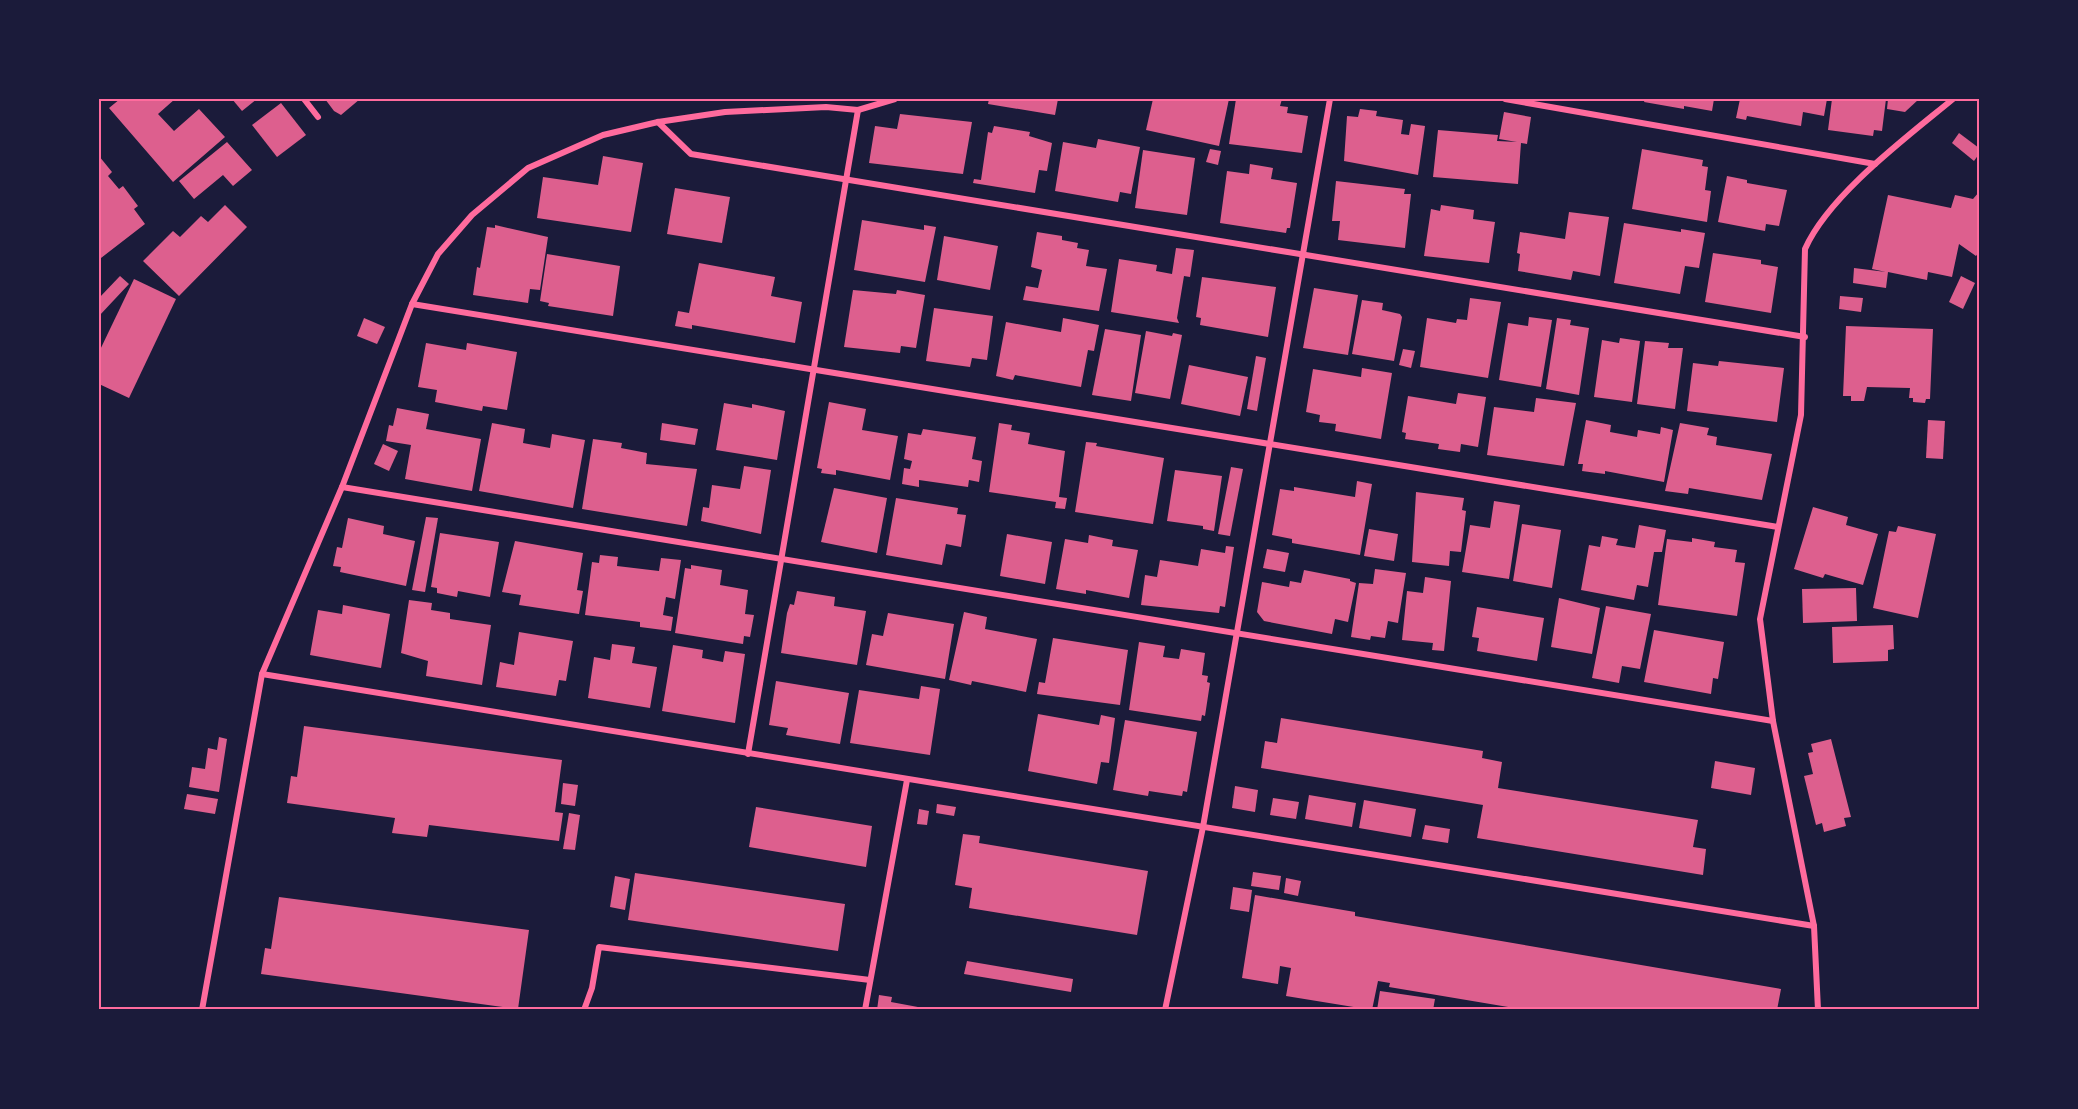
<svg xmlns="http://www.w3.org/2000/svg" width="2078" height="1109" font-family="'PT Serif',serif">
	<style>
		.building { fill: #dd5f8e }
		.lines { fill: none; stroke-linecap: round; stroke-linejoin: round }
		.minor { stroke: #ff6b9d; stroke-width: 6 }
		.neatline { fill: none; stroke: #ff6b9d; stroke-width: 2 }
	</style>
	<rect width="100%" height="100%" fill="#1b1b3a"/>
	<!-- building -->
	<g class="building">
		<path d="M 120,99 L 175,99 L 158,114 L 174,131 L 199,109 L 225,137 L 173,182 L 109,108 Z"/>
		<path d="M 232,99 L 257,99 L 242,111 Z"/>
		<path d="M 325,99 L 360,99 L 341,115 L 334,111 Z"/>
		<path d="M 989,99 L 1058,99 L 1055,115 L 988,104 Z"/>
		<path d="M 1153,99 L 1229,99 L 1219,146 L 1146,130 Z"/>
		<path d="M 1236,99 L 1282,99 L 1280,106 L 1288,107 L 1287,113 L 1308,116 L 1302,153 L 1229,144 Z"/>
		<path d="M 1645,99 L 1714,99 L 1712,111 L 1684,106 L 1684,109 L 1644,102 Z"/>
		<path d="M 1740,99 L 1750,100 L 1827,99 L 1824,116 L 1803,112 L 1801,126 L 1747,116 L 1746,120 L 1736,118 Z"/>
		<path d="M 1832,99 L 1886,99 L 1882,131 L 1874,130 L 1873,136 L 1828,130 Z"/>
		<path d="M 1888,99 L 1919,99 L 1905,112 L 1887,109 Z"/>
		<path d="M 281,103 L 306,135 L 277,157 L 252,125 Z"/>
		<path d="M 1360,109 L 1377,111 L 1376,116 L 1403,120 L 1401,134 L 1409,135 L 1411,124 L 1425,126 L 1418,175 L 1344,161 L 1347,116 L 1358,117 Z"/>
		<path d="M 1504,112 L 1531,117 L 1527,144 L 1521,143 L 1518,184 L 1433,177 L 1438,130 L 1498,135 L 1497,141 L 1517,142 L 1499,139 Z"/>
		<path d="M 900,114 L 972,122 L 963,174 L 869,163 L 875,126 L 897,129 Z"/>
		<path d="M 994,126 L 1030,132 L 1029,136 L 1052,143 L 1047,171 L 1039,170 L 1035,193 L 973,183 L 974,179 L 981,180 L 988,132 L 992,133 Z"/>
		<path d="M 1959,133 L 1979,148 L 1979,154 L 1974,161 L 1952,143 Z"/>
		<path d="M 1098,139 L 1140,147 L 1131,194 L 1120,192 L 1118,202 L 1055,191 L 1063,142 L 1096,148 Z"/>
		<path d="M 227,142 L 252,170 L 233,186 L 223,175 L 194,199 L 179,181 Z"/>
		<path d="M 1210,149 L 1221,151 L 1218,165 L 1206,162 Z"/>
		<path d="M 1642,149 L 1703,160 L 1702,166 L 1708,167 L 1705,190 L 1711,191 L 1707,222 L 1632,209 Z"/>
		<path d="M 1143,150 L 1195,158 L 1187,215 L 1135,208 Z"/>
		<path d="M 99,156 L 112,172 L 108,176 L 119,189 L 123,186 L 138,206 L 134,209 L 145,224 L 101,258 Z"/>
		<path d="M 603,156 L 643,163 L 631,232 L 537,218 L 543,177 L 598,185 Z"/>
		<path d="M 1250,164 L 1273,168 L 1271,179 L 1297,183 L 1290,228 L 1287,228 L 1286,233 L 1220,223 L 1227,171 L 1249,174 Z"/>
		<path d="M 1727,176 L 1747,180 L 1747,183 L 1787,190 L 1779,226 L 1766,224 L 1765,231 L 1718,222 Z"/>
		<path d="M 1336,181 L 1405,189 L 1404,194 L 1411,194 L 1405,248 L 1338,240 L 1340,221 L 1332,221 Z"/>
		<path d="M 675,188 L 730,197 L 722,243 L 667,234 Z"/>
		<path d="M 1979,192 L 1979,252 L 1976,256 L 1959,244 L 1952,277 L 1928,272 L 1927,280 L 1888,272 L 1886,288 L 1853,283 L 1854,268 L 1886,272 L 1872,269 L 1888,195 L 1951,208 L 1955,195 L 1973,199 Z"/>
		<path d="M 225,205 L 247,227 L 179,296 L 143,261 L 173,231 L 180,237 L 201,216 L 208,222 Z"/>
		<path d="M 1441,205 L 1474,210 L 1473,219 L 1495,222 L 1489,263 L 1424,256 L 1431,209 L 1440,211 Z"/>
		<path d="M 1569,212 L 1609,217 L 1600,276 L 1573,271 L 1571,280 L 1518,271 L 1520,254 L 1517,253 L 1520,232 L 1565,239 Z"/>
		<path d="M 862,220 L 924,230 L 924,225 L 936,227 L 925,282 L 854,270 Z"/>
		<path d="M 1624,223 L 1681,232 L 1681,229 L 1705,233 L 1699,268 L 1685,266 L 1680,294 L 1614,283 Z"/>
		<path d="M 495,225 L 548,237 L 540,290 L 530,289 L 528,303 L 473,295 L 477,267 L 480,268 L 487,227 L 495,228 Z"/>
		<path d="M 1037,232 L 1062,236 L 1062,240 L 1078,243 L 1077,248 L 1089,250 L 1086,266 L 1107,269 L 1099,311 L 1023,300 L 1026,286 L 1038,288 L 1042,270 L 1031,267 Z"/>
		<path d="M 944,236 L 998,246 L 990,290 L 937,280 Z"/>
		<path d="M 1176,248 L 1194,250 L 1190,277 L 1184,276 L 1177,318 L 1179,323 L 1111,312 L 1119,259 L 1157,265 L 1156,271 L 1172,274 Z"/>
		<path d="M 1713,253 L 1761,260 L 1761,264 L 1778,267 L 1771,313 L 1705,302 Z"/>
		<path d="M 547,254 L 620,266 L 613,316 L 548,306 L 549,303 L 540,301 Z"/>
		<path d="M 699,263 L 775,277 L 771,296 L 802,302 L 795,343 L 692,325 L 692,329 L 675,326 L 678,311 L 689,313 Z"/>
		<path d="M 120,276 L 129,284 L 99,316 L 99,298 Z"/>
		<path d="M 1961,276 L 1975,283 L 1963,309 L 1949,302 Z"/>
		<path d="M 1202,277 L 1276,287 L 1268,337 L 1200,325 L 1201,318 L 1196,317 Z"/>
		<path d="M 134,279 L 176,299 L 129,398 L 99,384 L 99,352 Z"/>
		<path d="M 1314,288 L 1358,295 L 1348,355 L 1303,348 Z"/>
		<path d="M 853,290 L 896,294 L 897,290 L 925,295 L 916,348 L 901,346 L 900,353 L 844,347 Z"/>
		<path d="M 1840,296 L 1863,298 L 1861,312 L 1839,309 Z"/>
		<path d="M 1470,298 L 1501,302 L 1488,378 L 1420,367 L 1427,318 L 1456,323 L 1457,319 L 1467,320 Z"/>
		<path d="M 1362,300 L 1383,303 L 1382,310 L 1400,314 L 1402,317 L 1394,361 L 1352,354 Z"/>
		<path d="M 934,308 L 993,316 L 987,360 L 972,358 L 970,367 L 926,361 Z"/>
		<path d="M 1529,317 L 1552,320 L 1541,387 L 1499,380 L 1508,323 L 1528,326 Z"/>
		<path d="M 364,318 L 385,327 L 377,344 L 357,336 Z"/>
		<path d="M 1063,318 L 1099,325 L 1094,351 L 1088,350 L 1081,387 L 1015,375 L 1013,380 L 996,376 L 1006,322 L 1061,332 Z"/>
		<path d="M 1557,318 L 1571,320 L 1570,325 L 1589,328 L 1579,395 L 1546,389 Z"/>
		<path d="M 1846,326 L 1933,329 L 1930,399 L 1926,399 L 1925,403 L 1913,402 L 1913,398 L 1909,398 L 1910,388 L 1867,387 L 1864,401 L 1851,401 L 1851,396 L 1843,396 Z"/>
		<path d="M 1105,329 L 1141,335 L 1131,401 L 1092,395 Z"/>
		<path d="M 1146,331 L 1172,336 L 1173,333 L 1182,335 L 1170,399 L 1135,393 Z"/>
		<path d="M 1620,338 L 1640,341 L 1632,402 L 1594,397 L 1602,340 L 1619,343 Z"/>
		<path d="M 1645,341 L 1669,343 L 1668,348 L 1683,348 L 1675,409 L 1637,404 Z"/>
		<path d="M 426,343 L 466,350 L 467,343 L 517,352 L 507,410 L 483,406 L 482,411 L 435,402 L 437,390 L 418,387 Z"/>
		<path d="M 1403,349 L 1415,351 L 1411,368 L 1399,365 Z"/>
		<path d="M 1256,356 L 1266,358 L 1257,411 L 1247,409 Z"/>
		<path d="M 1719,361 L 1784,368 L 1777,422 L 1687,411 L 1693,363 L 1718,366 Z"/>
		<path d="M 1189,365 L 1248,377 L 1240,416 L 1181,404 Z"/>
		<path d="M 1362,368 L 1392,373 L 1381,439 L 1335,431 L 1336,424 L 1319,422 L 1320,415 L 1306,412 L 1313,369 L 1361,377 Z"/>
		<path d="M 1458,393 L 1486,397 L 1478,447 L 1461,444 L 1460,452 L 1438,449 L 1439,444 L 1405,439 L 1406,433 L 1402,432 L 1408,396 L 1456,404 Z"/>
		<path d="M 1536,398 L 1576,403 L 1564,466 L 1487,455 L 1494,407 L 1534,412 Z"/>
		<path d="M 829,402 L 866,409 L 862,430 L 898,436 L 890,480 L 836,470 L 836,475 L 821,473 L 822,469 L 817,468 Z"/>
		<path d="M 724,403 L 752,408 L 752,404 L 785,411 L 777,460 L 716,450 Z"/>
		<path d="M 397,408 L 429,414 L 426,429 L 481,439 L 472,491 L 405,479 L 411,445 L 386,441 L 389,425 L 393,426 Z"/>
		<path d="M 1586,420 L 1611,425 L 1610,432 L 1637,437 L 1638,430 L 1660,434 L 1661,427 L 1673,430 L 1664,482 L 1605,471 L 1605,474 L 1582,471 L 1583,464 L 1578,464 Z"/>
		<path d="M 1928,420 L 1945,421 L 1943,459 L 1926,458 Z"/>
		<path d="M 492,423 L 525,429 L 523,443 L 550,448 L 552,434 L 585,440 L 573,508 L 479,491 Z"/>
		<path d="M 662,423 L 698,429 L 695,445 L 660,440 Z"/>
		<path d="M 999,423 L 1012,425 L 1011,430 L 1030,433 L 1028,444 L 1065,451 L 1059,497 L 1067,498 L 1065,509 L 1055,508 L 1056,502 L 989,492 Z"/>
		<path d="M 1680,423 L 1709,428 L 1707,435 L 1717,437 L 1716,445 L 1772,454 L 1762,500 L 1689,488 L 1688,494 L 1665,491 Z"/>
		<path d="M 923,429 L 976,437 L 972,459 L 982,461 L 979,482 L 969,480 L 968,487 L 919,480 L 919,487 L 902,484 L 904,468 L 910,469 L 912,461 L 904,459 L 908,433 L 921,435 Z"/>
		<path d="M 593,439 L 622,443 L 621,448 L 647,453 L 646,464 L 697,469 L 687,526 L 582,509 Z"/>
		<path d="M 1086,442 L 1097,443 L 1096,446 L 1164,458 L 1153,524 L 1075,512 Z"/>
		<path d="M 383,444 L 398,451 L 389,471 L 374,464 Z"/>
		<path d="M 744,466 L 771,470 L 761,534 L 701,521 L 703,507 L 709,508 L 712,485 L 740,489 Z"/>
		<path d="M 1231,467 L 1243,469 L 1230,536 L 1218,534 Z"/>
		<path d="M 1175,470 L 1222,476 L 1214,531 L 1203,529 L 1203,526 L 1167,521 Z"/>
		<path d="M 1357,481 L 1372,484 L 1360,555 L 1292,543 L 1292,539 L 1272,535 L 1280,489 L 1294,491 L 1294,487 L 1355,497 Z"/>
		<path d="M 834,488 L 887,498 L 877,553 L 821,542 Z"/>
		<path d="M 1416,492 L 1464,498 L 1462,510 L 1466,511 L 1461,552 L 1450,551 L 1449,566 L 1412,562 Z"/>
		<path d="M 896,498 L 958,508 L 957,514 L 966,515 L 961,547 L 946,544 L 942,565 L 886,555 Z"/>
		<path d="M 1494,501 L 1520,505 L 1509,579 L 1462,572 L 1470,525 L 1490,528 Z"/>
		<path d="M 1813,507 L 1848,517 L 1846,525 L 1878,534 L 1863,585 L 1825,574 L 1823,578 L 1794,569 Z"/>
		<path d="M 426,517 L 438,518 L 425,592 L 412,590 Z"/>
		<path d="M 348,518 L 384,526 L 383,534 L 415,541 L 406,586 L 340,572 L 341,567 L 333,566 L 337,547 L 342,548 Z"/>
		<path d="M 1522,524 L 1561,530 L 1552,588 L 1513,581 Z"/>
		<path d="M 1639,525 L 1666,530 L 1662,552 L 1654,552 L 1648,587 L 1637,585 L 1634,600 L 1581,590 L 1589,545 L 1600,547 L 1602,536 L 1618,539 L 1616,545 L 1635,548 Z"/>
		<path d="M 1898,526 L 1936,534 L 1918,618 L 1873,608 L 1889,531 L 1896,532 Z"/>
		<path d="M 1369,529 L 1398,534 L 1394,561 L 1364,556 Z"/>
		<path d="M 440,533 L 499,542 L 490,597 L 458,591 L 457,597 L 437,593 L 437,588 L 431,587 Z"/>
		<path d="M 1007,534 L 1052,542 L 1045,584 L 1000,576 Z"/>
		<path d="M 1089,535 L 1113,540 L 1112,546 L 1138,550 L 1129,598 L 1086,590 L 1086,594 L 1056,589 L 1065,539 L 1088,543 Z"/>
		<path d="M 1692,538 L 1715,542 L 1714,547 L 1737,550 L 1735,562 L 1745,563 L 1737,616 L 1658,605 L 1667,539 L 1692,542 Z"/>
		<path d="M 515,541 L 583,553 L 577,590 L 583,591 L 579,614 L 519,605 L 521,595 L 502,592 Z"/>
		<path d="M 1226,546 L 1234,547 L 1225,607 L 1220,606 L 1219,613 L 1141,605 L 1145,575 L 1157,577 L 1160,560 L 1198,566 L 1201,549 L 1225,553 Z"/>
		<path d="M 1267,549 L 1289,553 L 1285,572 L 1263,568 Z"/>
		<path d="M 600,555 L 618,557 L 617,566 L 659,571 L 661,558 L 681,560 L 675,599 L 666,597 L 663,615 L 673,617 L 671,631 L 640,627 L 640,622 L 585,615 L 592,562 L 599,563 Z"/>
		<path d="M 691,565 L 722,570 L 720,585 L 748,590 L 745,614 L 754,615 L 750,637 L 744,636 L 743,644 L 675,633 L 685,568 L 691,569 Z"/>
		<path d="M 1375,569 L 1406,573 L 1398,623 L 1388,621 L 1385,638 L 1371,636 L 1370,640 L 1351,637 L 1359,583 L 1373,584 Z"/>
		<path d="M 1304,570 L 1350,579 L 1350,581 L 1356,583 L 1348,622 L 1335,619 L 1332,634 L 1264,621 L 1257,612 L 1262,582 L 1289,587 L 1290,581 L 1301,583 Z"/>
		<path d="M 1425,577 L 1451,581 L 1444,651 L 1432,650 L 1433,643 L 1402,640 L 1407,591 L 1423,593 Z"/>
		<path d="M 1856,588 L 1857,621 L 1803,623 L 1802,589 Z"/>
		<path d="M 797,591 L 835,597 L 834,606 L 866,611 L 857,665 L 781,653 L 787,613 L 790,604 L 794,605 Z"/>
		<path d="M 1559,598 L 1600,608 L 1592,654 L 1551,647 Z"/>
		<path d="M 409,600 L 432,603 L 431,610 L 450,613 L 450,619 L 491,625 L 482,685 L 426,676 L 428,661 L 401,653 Z"/>
		<path d="M 343,605 L 390,614 L 381,668 L 310,655 L 318,610 L 342,614 Z"/>
		<path d="M 1606,606 L 1651,614 L 1640,669 L 1622,666 L 1619,683 L 1592,678 Z"/>
		<path d="M 1477,607 L 1544,618 L 1537,661 L 1477,651 L 1479,638 L 1472,637 Z"/>
		<path d="M 964,612 L 987,617 L 985,629 L 1037,639 L 1026,692 L 972,681 L 971,685 L 949,680 Z"/>
		<path d="M 888,613 L 954,624 L 945,679 L 866,665 L 872,634 L 883,636 Z"/>
		<path d="M 1893,625 L 1894,649 L 1888,650 L 1888,661 L 1833,663 L 1832,627 Z"/>
		<path d="M 1654,630 L 1724,642 L 1718,679 L 1713,678 L 1711,694 L 1644,682 Z"/>
		<path d="M 519,632 L 573,641 L 566,681 L 559,680 L 556,696 L 496,687 L 500,662 L 514,665 Z"/>
		<path d="M 1053,638 L 1128,650 L 1120,705 L 1037,694 L 1039,682 L 1045,683 Z"/>
		<path d="M 1139,642 L 1165,646 L 1163,657 L 1179,659 L 1181,649 L 1205,653 L 1202,675 L 1208,676 L 1207,682 L 1210,683 L 1205,716 L 1202,715 L 1201,721 L 1129,710 Z"/>
		<path d="M 612,644 L 635,647 L 632,663 L 657,667 L 650,708 L 588,698 L 594,657 L 610,660 Z"/>
		<path d="M 673,645 L 703,650 L 702,658 L 723,662 L 725,651 L 745,654 L 735,723 L 662,711 Z"/>
		<path d="M 776,681 L 849,693 L 840,744 L 786,735 L 788,728 L 769,725 Z"/>
		<path d="M 921,686 L 940,689 L 930,755 L 850,743 L 859,690 L 919,699 Z"/>
		<path d="M 1038,714 L 1099,725 L 1101,715 L 1115,718 L 1109,763 L 1101,762 L 1097,784 L 1028,771 Z"/>
		<path d="M 1281,718 L 1483,751 L 1482,758 L 1502,762 L 1498,788 L 1698,820 L 1693,847 L 1706,849 L 1703,875 L 1477,838 L 1483,805 L 1261,768 L 1265,741 L 1277,743 Z"/>
		<path d="M 1125,720 L 1197,732 L 1187,792 L 1183,791 L 1182,796 L 1149,791 L 1148,796 L 1113,790 Z"/>
		<path d="M 304,726 L 562,760 L 555,812 L 563,813 L 559,841 L 429,825 L 427,837 L 392,833 L 395,818 L 287,803 L 291,776 L 297,777 Z"/>
		<path d="M 219,737 L 227,739 L 219,792 L 189,787 L 192,767 L 205,769 L 208,748 L 217,750 Z"/>
		<path d="M 1831,739 L 1851,817 L 1844,818 L 1846,826 L 1824,832 L 1822,823 L 1816,825 L 1804,776 L 1813,774 L 1808,753 L 1813,752 L 1811,744 Z"/>
		<path d="M 1715,761 L 1755,768 L 1751,795 L 1711,788 Z"/>
		<path d="M 563,783 L 578,785 L 575,806 L 561,804 Z"/>
		<path d="M 1235,786 L 1258,790 L 1255,812 L 1232,808 Z"/>
		<path d="M 187,794 L 218,799 L 215,814 L 184,809 Z"/>
		<path d="M 1309,795 L 1356,803 L 1352,827 L 1305,819 Z"/>
		<path d="M 1273,798 L 1299,802 L 1296,819 L 1270,815 Z"/>
		<path d="M 1364,800 L 1416,809 L 1411,837 L 1359,828 Z"/>
		<path d="M 937,804 L 956,807 L 954,816 L 936,813 Z"/>
		<path d="M 756,807 L 872,826 L 866,867 L 749,847 Z"/>
		<path d="M 919,809 L 929,811 L 927,825 L 917,824 Z"/>
		<path d="M 569,813 L 580,815 L 575,850 L 563,849 Z"/>
		<path d="M 1425,825 L 1450,829 L 1448,843 L 1422,839 Z"/>
		<path d="M 963,834 L 980,836 L 979,843 L 1148,871 L 1137,935 L 969,908 L 972,888 L 955,885 Z"/>
		<path d="M 1253,872 L 1281,876 L 1279,890 L 1251,886 Z"/>
		<path d="M 635,873 L 845,904 L 838,951 L 628,920 Z"/>
		<path d="M 615,876 L 630,879 L 625,910 L 610,907 Z"/>
		<path d="M 1286,878 L 1301,881 L 1298,896 L 1284,893 Z"/>
		<path d="M 1233,887 L 1252,890 L 1249,912 L 1230,909 Z"/>
		<path d="M 1255,895 L 1355,912 L 1355,916 L 1781,989 L 1777,1010 L 1526,1010 L 1389,987 L 1390,983 L 1378,981 L 1372,1010 L 1286,996 L 1291,968 L 1280,966 L 1278,984 L 1242,978 Z"/>
		<path d="M 279,897 L 529,930 L 518,1009 L 261,974 L 265,948 L 271,949 Z"/>
		<path d="M 967,961 L 1073,979 L 1071,992 L 964,974 Z"/>
		<path d="M 1380,991 L 1435,999 L 1433,1010 L 1377,1010 Z"/>
		<path d="M 879,995 L 892,997 L 891,1002 L 934,1010 L 877,1010 Z"/>
	</g>
	<g class="lines">
		<!-- minor -->
		<g class="minor">
			<path d="M 304,99 L 318,117"/>
			<path d="M 1505,99 L 1875,164"/>
			<path d="M 658,122 L 691,154 L 1805,337"/>
			<path d="M 412,304 L 1778,527"/>
			<path d="M 342,487 L 1773,721"/>
			<path d="M 262,674 L 1814,926"/>
			<path d="M 748,754 L 858,110"/>
			<path d="M 202,1010 L 262,674 L 342,487 L 412,304 L 438,254 L 472,215 L 528,168 L 603,135 L 658,122 L 725,112 L 826,107 L 858,110 L 895,99"/>
			<path d="M 584,1010 L 592,988 L 599,947 L 870,980"/>
			<path d="M 865,1010 L 907,780"/>
			<path d="M 1165,1010 L 1203,827 L 1330,99"/>
			<path d="M 1818,1010 L 1814,926 L 1773,721 L 1760,619 L 1801,415 L 1805,249 C 1829,195 1907,137 1953,99"/>
		</g>
	</g>
	<!-- border -->
	<rect width="2078" height="1109" fill="none" stroke="#1b1b3a" stroke-width="201"/>
	<rect x="100" y="100" width="1878" height="908" class="neatline"/>
</svg>
